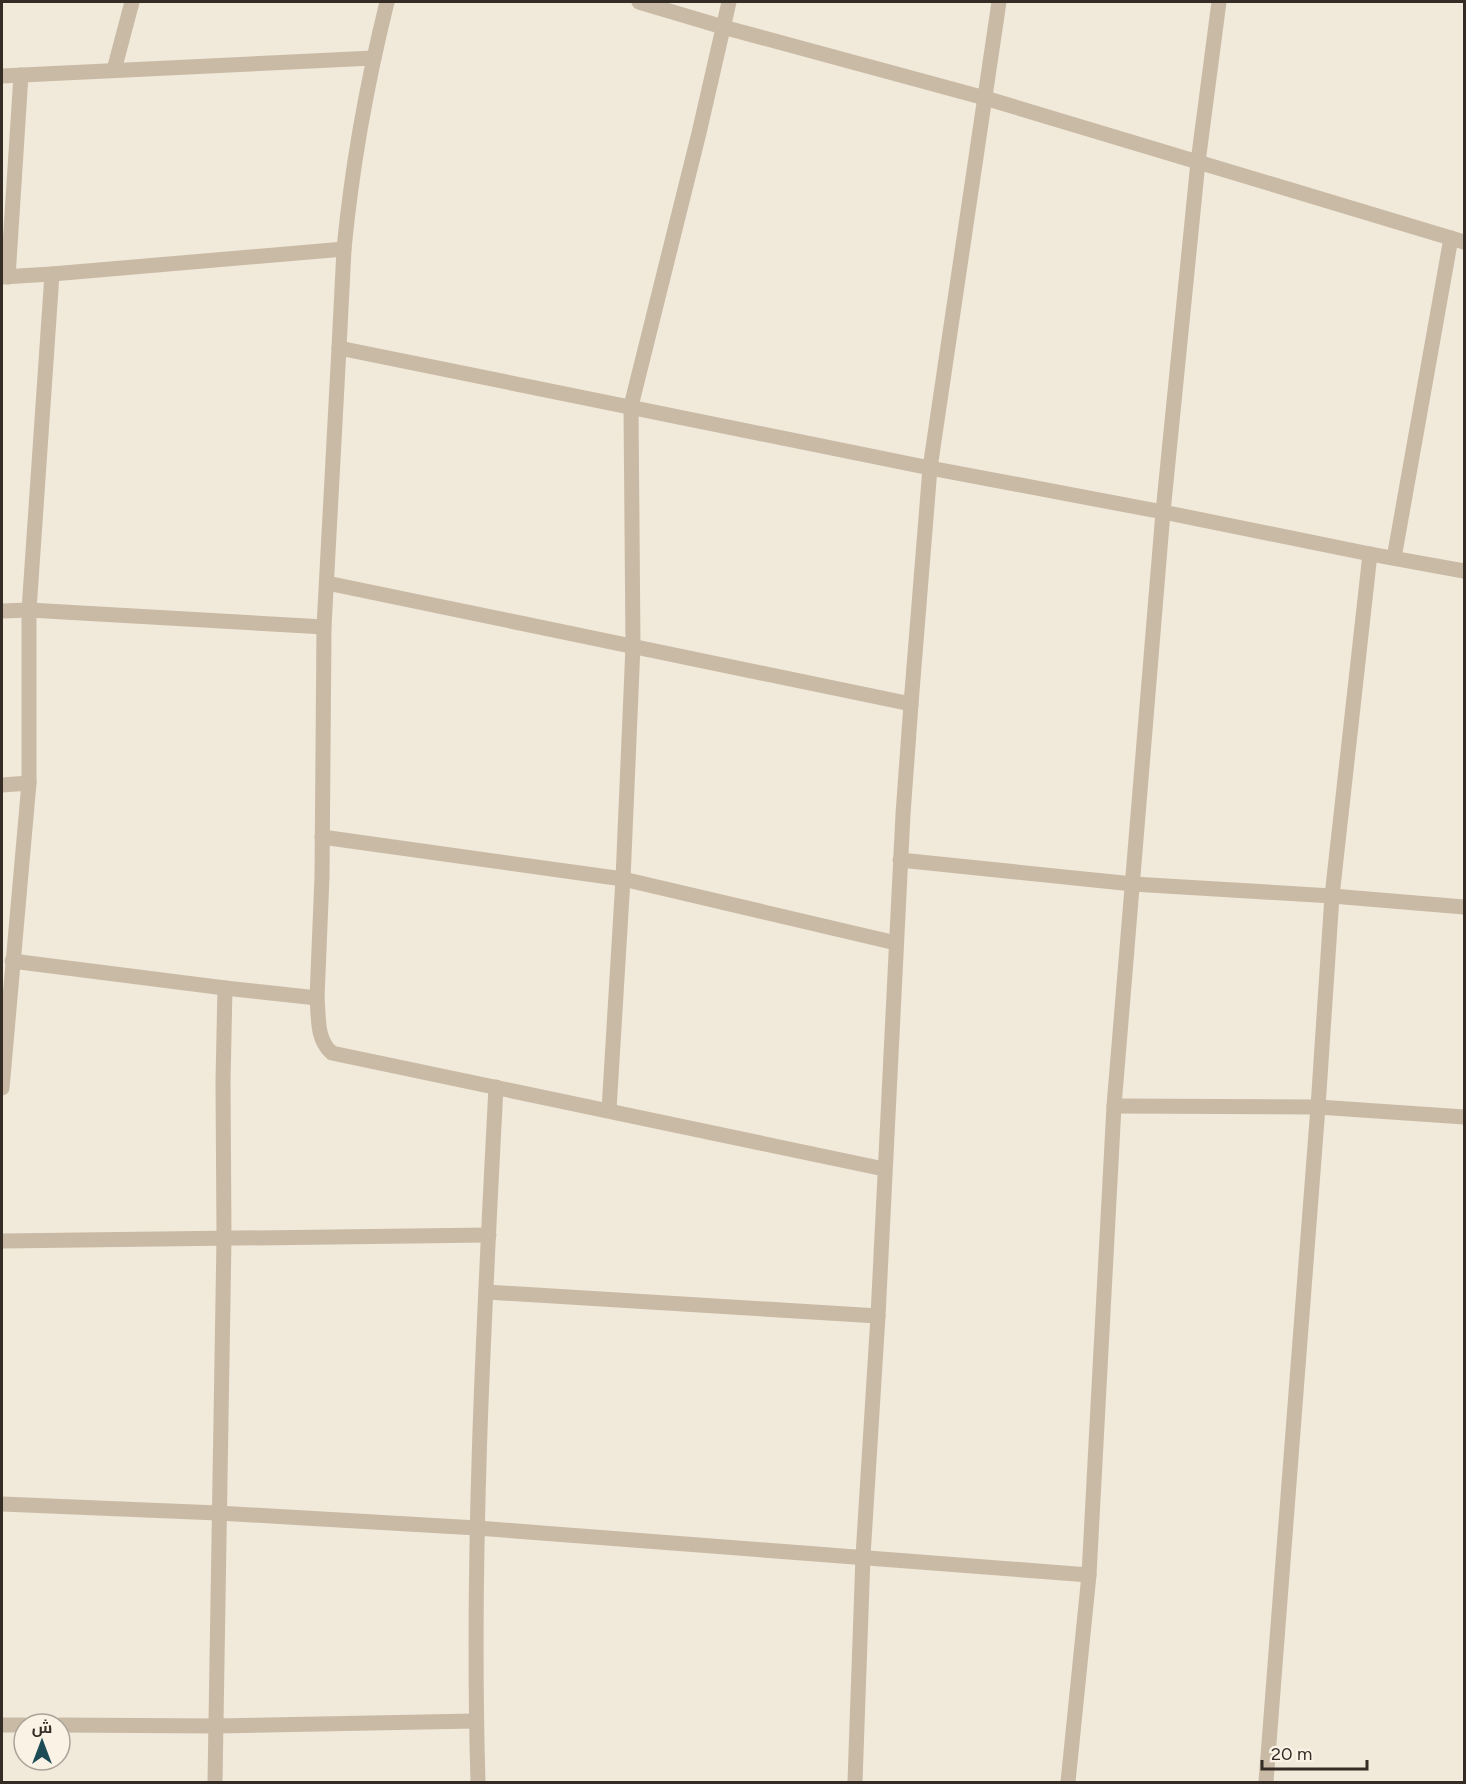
<svg xmlns="http://www.w3.org/2000/svg" width="1466" height="1784" font-family="Figtree,Cairo,sans-serif">
	<style>
		.lines { fill: none; stroke-linecap: round; stroke-linejoin: round }
		.street { stroke: #c9baa5; stroke-width: 15 }
	</style>
	<rect width="100%" height="100%" fill="#f1e9d9"/>
	<g class="lines">
		<!-- street -->
		<g class="street">
			<path d="M 639,2 L 723,27 L 985,98 L 1464,242"/>
			<path d="M 1219,2 L 1198,162 L 1163,512 L 1370,554 L 1464,571"/>
			<path d="M 114,70 L 132,2"/>
			<path d="M 2,76 L 373,58"/>
			<path d="M 344,249 C 352,165 367,83 387,2"/>
			<path d="M 2,277 L 52,274"/>
			<path d="M 8,277 L 21,75"/>
			<path d="M 1394,558 L 1451,238"/>
			<path d="M 327,583 L 911,704"/>
			<path d="M 2,611 L 29,610 L 324,627"/>
			<path d="M 2,785 L 29,783"/>
			<path d="M 322,837 L 623,879 L 896,943"/>
			<path d="M 900,860 L 1133,884 L 1332,896 L 1464,907"/>
			<path d="M 12,961 L 225,988"/>
			<path d="M 317,998 C 319,1018 316,1039 332,1053 L 884,1169"/>
			<path d="M 2,1088 L 29,783 L 29,610 L 52,274 L 344,249 L 339,348"/>
			<path d="M 1114,1106 L 1318,1107 L 1464,1117"/>
			<path d="M 609,1110 L 623,879 L 633,646 L 631,406 L 699,133 L 729,2"/>
			<path d="M 2,1241 L 489,1235"/>
			<path d="M 487,1292 L 878,1316"/>
			<path d="M 2,1504 L 218,1513 L 477,1528 L 1089,1575"/>
			<path d="M 2,1725 L 24,1725"/>
			<path d="M 60,1725 L 216,1726 L 476,1721"/>
			<path d="M 215,1782 L 224,1238 L 223,1081 L 225,988 L 317,998 L 322,877 L 324,627 L 339,348 L 930,468 L 1163,512 L 1114,1106 L 1089,1575 L 1068,1782"/>
			<path d="M 478,1782 C 471,1551 484,1318 496,1087"/>
			<path d="M 855,1782 L 863,1556 L 878,1316 L 903,814 L 911,704 L 930,468 L 999,2"/>
			<path d="M 1266,1782 L 1318,1107 L 1332,896 L 1370,554"/>
		</g>
	</g>
	<!-- border -->
	<rect width="1466" height="1784" fill="none" stroke="#352c26" stroke-width="6"/>
	<!-- north arrow -->
	<g transform="translate(42 1742)"><circle r="28" fill="#f9f2e5" stroke="#aba399" stroke-width="1.5"/>
	<path d="M0-4.5L10 22L0 15L-10 22Z" fill="#1c4b56"/>
	<text y="-9" font-size="16" font-weight="bold" text-anchor="middle" fill="#352c26">ش</text>
	</g>
	<!-- scale -->
	<path d="M1262 1760v9h105v-9" fill="none" stroke="#352c26" stroke-width="3"/>
	<text x="1271" y="1760" font-size="18" fill="#352c26" stroke="#f9f2e5" stroke-width="4.5" paint-order="stroke">20 m</text>
</svg>
